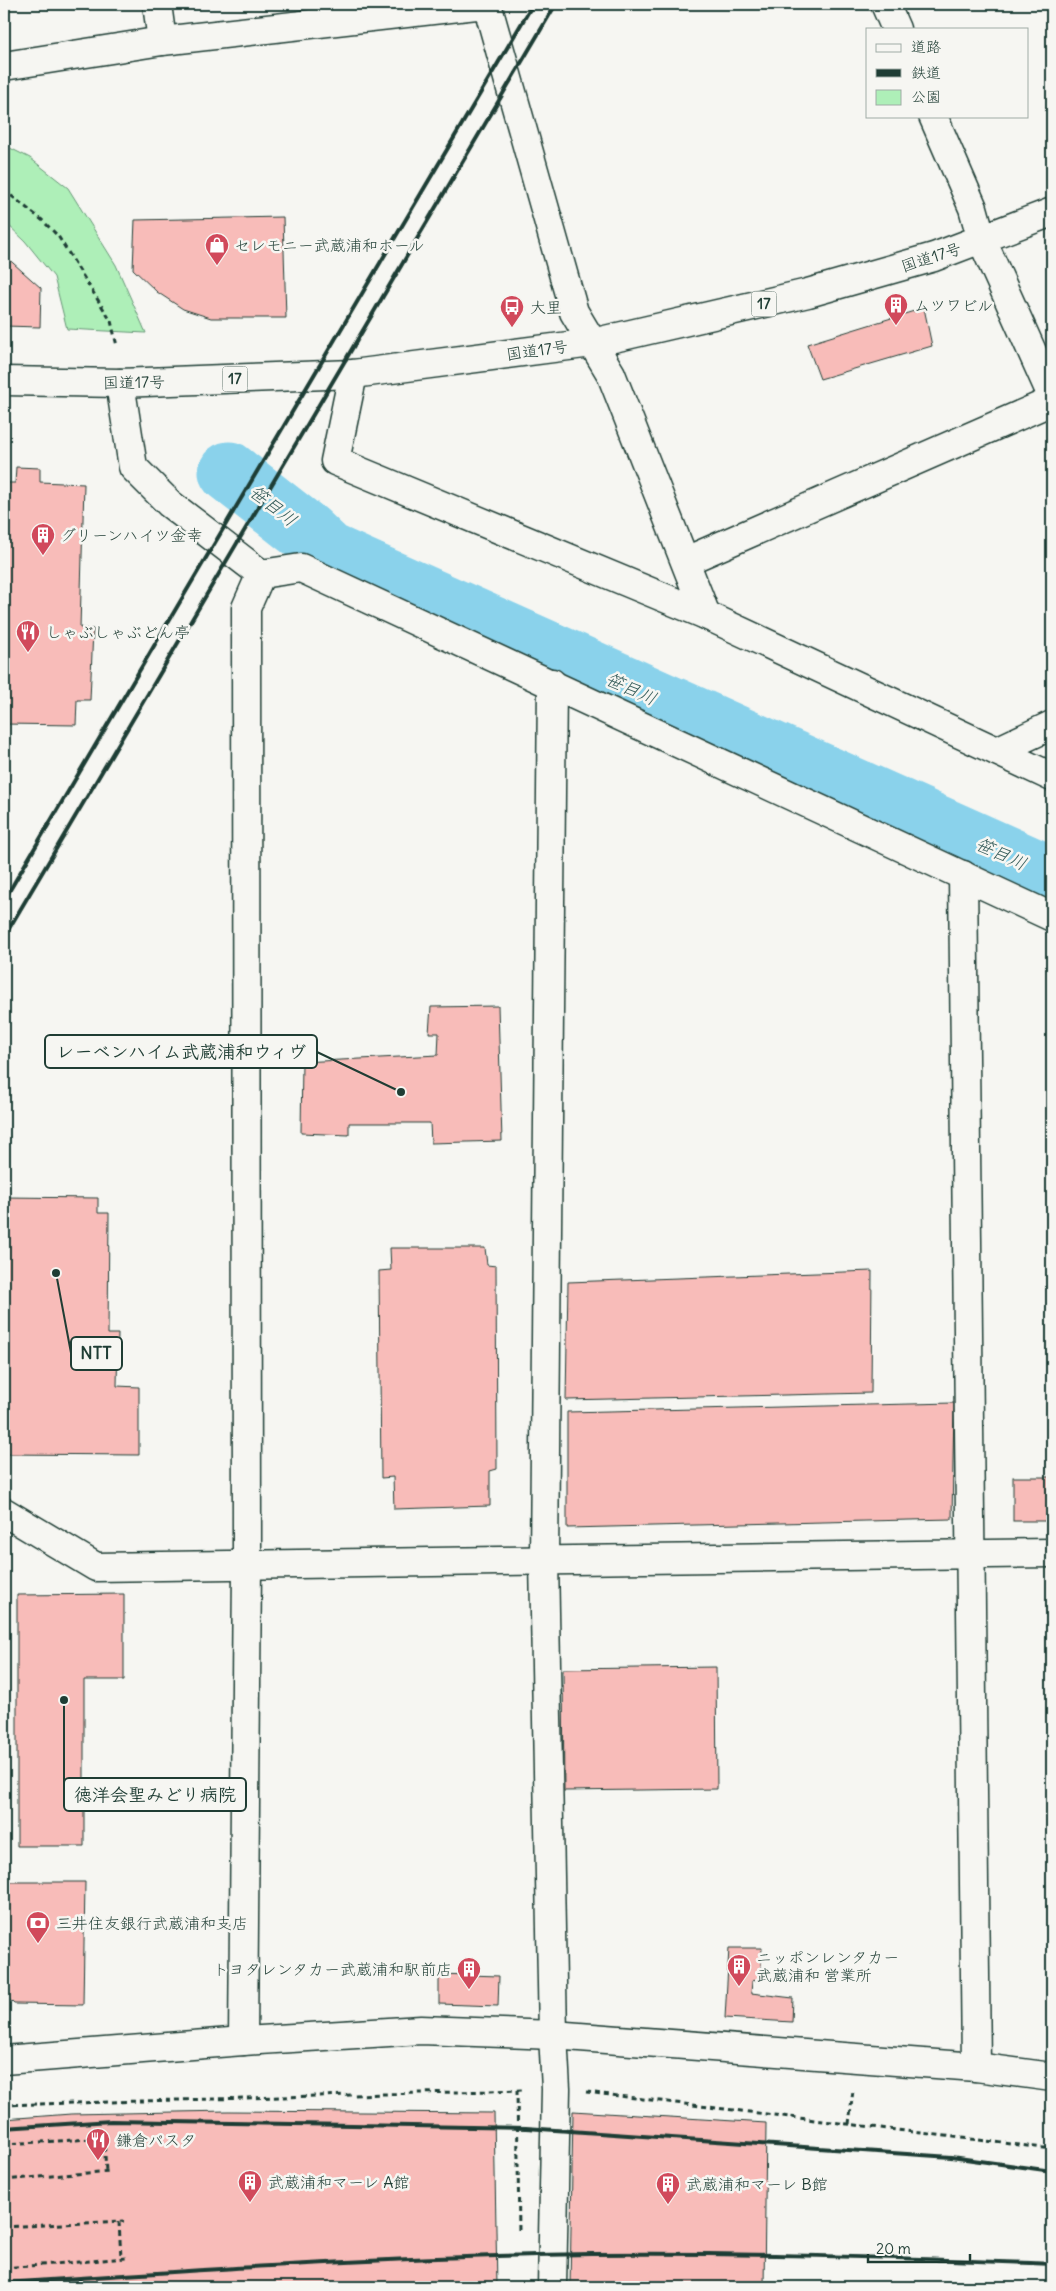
<svg xmlns="http://www.w3.org/2000/svg" width="1056" height="2291" font-family="Delius,'Klee One',sans-serif">
	<style>
		.green { fill: #aeefb8; stroke: #669676 }
		.lines { fill: none; stroke-linecap: round; stroke-linejoin: round }
		.river { stroke: #8ad2eb; stroke-width: 61 }
		.building { fill: #f8bcb9; stroke: #1f3d34 }
		.street-casing { stroke: #1f3d34; stroke-width: 31 }
		.secondary-casing { stroke: #1f3d34; stroke-width: 31 }
		.highway-casing { stroke: #1f3d34; stroke-width: 31 }
		.path { stroke: #1f3d34; stroke-width: 3; stroke-dasharray: 5 4; stroke-linecap: butt }
		.street { stroke: #f6f6f2; stroke-width: 28 }
		.secondary { stroke: #f6f6f2; stroke-width: 28 }
		.highway { stroke: #f6f6f2; stroke-width: 28 }
		.rail { stroke: #1f3d34; stroke-width: 4 }
		.labels { text-anchor: middle; stroke-width: 5; stroke-linejoin: round; paint-order: stroke }
		.shield { fill: #f6f6f2; stroke: #60746d; stroke-width: 1 }
		.shield-label { font-size: 15px; font-weight: bold; fill: #1f3d34 }
		.poi-label { font-size: 16px; fill: #1f3d34; stroke: #f6f6f2; text-anchor: start }
		.street-label { font-size: 16px; fill: #1f3d34; stroke: #f6f6f2 }
		.water-label { font-size: 18px; font-style: italic; fill: #345b59; stroke: #f6f6f2 }
		.leader { fill: none; stroke: #1f3d34; stroke-width: 2 }
		.callout-dot { fill: #1f3d34; stroke: #f6f6f2; stroke-width: 2 }
		.callout { fill: #f6f6f2; stroke: #1f3d34; stroke-width: 2 }
		.callout-label { font-size: 18px; text-anchor: middle; font-weight: bold; fill: #1f3d34 }
	</style>
	<rect width="100%" height="100%" fill="#f6f6f2"/>
	<filter id="ink" filterUnits="userSpaceOnUse"><feTurbulence type="fractalNoise" baseFrequency=".02" numOctaves="2"/><feDisplacementMap in="SourceGraphic" scale="10" xChannelSelector="R" yChannelSelector="G"/><feConvolveMatrix kernelMatrix="1 2 1 2 8 2 1 2 1" color-interpolation-filters="sRGB"/></filter>
	<g filter="url(#ink)">
		<!-- green -->
		<path class="green" d="M 4,145 L 30,158 L 68,188 L 116,265 L 146,333 L 67,329 L 54,277 L 25,241 L 4,221 Z"/>
		<g class="lines">
			<!-- river -->
			<path class="river" d="M 229,472 L 307,533 L 328,553 L 1052,877"/>
		</g>
		<!-- building -->
		<g class="building">
			<path d="M 283,217 L 286,318 L 211,318 L 183,309 L 157,292 L 133,269 L 135,220 Z"/>
			<path d="M 4,255 L 41,288 L 40,327 L 4,326 Z"/>
			<path d="M 924,308 L 932,346 L 820,379 L 807,344 Z"/>
			<path d="M 16,467 L 40,468 L 40,482 L 84,484 L 80,628 L 93,629 L 90,700 L 77,700 L 76,725 L 4,724 L 4,483 L 15,483 Z"/>
			<path d="M 498,1006 L 502,1141 L 431,1143 L 430,1123 L 349,1123 L 349,1135 L 301,1133 L 302,1062 L 438,1055 L 439,1033 L 429,1033 L 431,1007 Z"/>
			<path d="M 4,1197 L 98,1198 L 98,1213 L 109,1213 L 108,1334 L 118,1334 L 117,1386 L 139,1387 L 139,1455 L 4,1454 Z"/>
			<path d="M 390,1248 L 485,1248 L 487,1265 L 496,1266 L 497,1469 L 490,1471 L 490,1506 L 394,1509 L 393,1477 L 381,1478 L 379,1271 L 391,1270 Z"/>
			<path d="M 872,1271 L 871,1393 L 566,1400 L 568,1282 Z"/>
			<path d="M 954,1403 L 952,1519 L 567,1528 L 567,1412 Z"/>
			<rect x="1013" y="1477" width="39" height="44"/>
			<path d="M 124,1594 L 124,1680 L 84,1680 L 84,1846 L 17,1846 L 17,1595 Z"/>
			<path d="M 716,1667 L 717,1789 L 564,1791 L 563,1669 Z"/>
			<path d="M 4,1882 L 85,1882 L 83,2005 L 14,2004 L 4,1994 Z"/>
			<path d="M 729,1948 L 762,1948 L 760,1979 L 752,1981 L 751,1993 L 793,1998 L 792,2022 L 725,2018 Z"/>
			<path d="M 439,1974 L 499,1976 L 498,2006 L 439,2004 Z"/>
			<path d="M 228,2111 L 494,2113 L 497,2287 L 4,2287 L 4,2119 L 71,2114 Z"/>
			<path d="M 573,2111 L 766,2123 L 764,2287 L 570,2287 Z"/>
		</g>
		<g class="lines">
			<!-- street casing -->
			<g class="street-casing">
				<g id="street">
					<path d="M 157,4 L 162,41"/>
					<path d="M 487,4 L 574,312 L 611,374 L 706,615"/>
					<path d="M 885,4 L 896,29"/>
					<path d="M 4,66 L 162,41 L 485,4"/>
					<path d="M 933,116 L 973,208 L 982,240 L 1052,396"/>
					<path d="M 353,374 L 335,461 L 706,615 L 1052,777"/>
					<path d="M 120,383 L 133,467 L 170,504 L 261,574 L 246,608 L 247,1565 L 243,2041"/>
					<path d="M 686,561 L 1052,401"/>
					<path d="M 261,574 L 301,568 L 1052,917"/>
					<path d="M 997,751 L 1052,725"/>
					<path d="M 963,875 L 976,2067"/>
					<path d="M 4,1512 L 96,1567 L 1052,1553"/>
					<path d="M 552,2287 L 556,2089 L 553,2035 L 544,1560 L 552,683"/>
				</g>
			</g>
			<!-- secondary casing -->
			<g class="secondary-casing">
				<path id="secondary" d="M 4,2060 L 243,2041 L 421,2030 L 553,2035 L 976,2067 L 1052,2077"/>
			</g>
			<!-- highway casing -->
			<g class="highway-casing">
				<path id="highway" d="M 4,381 L 120,383 L 353,374 L 592,343 L 808,293 L 934,257 L 1052,212"/>
			</g>
			<!-- path -->
			<g class="path">
				<path d="M 4,190 L 42,220 L 58,236 L 111,321 L 117,346"/>
				<path d="M 517,2090 L 519,2232"/>
				<path d="M 586,2092 L 1052,2149"/>
				<path d="M 4,2105 L 525,2090"/>
				<path d="M 849,2124 L 853,2090"/>
				<path d="M 104,2138 L 106,2172"/>
				<path d="M 4,2144 L 109,2138"/>
				<path d="M 4,2180 L 110,2171"/>
				<path d="M 119,2222 L 121,2258"/>
				<path d="M 4,2227 L 124,2221"/>
				<path d="M 4,2268 L 127,2258"/>
			</g>
			<!-- street -->
			<use href="#street" class="street"/>
			<!-- secondary -->
			<use href="#secondary" class="secondary"/>
			<!-- highway -->
			<use href="#highway" class="highway"/>
			<!-- rail -->
			<g class="rail">
				<path d="M 4,900 L 533,4"/>
				<path d="M 4,937 L 556,4"/>
				<path d="M 4,2128 L 111,2121 L 526,2128 L 951,2157 L 1052,2171"/>
				<path d="M 4,2283 C 181,2271 358,2259 536,2255 C 707,2251 881,2257 1052,2264"/>
				<path d="M 446,2287 L 687,2285 L 874,2287"/>
			</g>
		</g>
	</g>
	<!-- icons -->
	<defs>
		<g id="shop-pin" transform="scale(1.25)"><path d="M0 17L-7.5 6A9.5 9.5 0 1 1 7.5 6Z" fill="#d1495b" stroke="#f6f6f2"/><path d="M-5-2.5h2.3a2.7 3.5 0 0 1 5.4 0H5L5.5 6h-11ZM-1.5-2.5h3a1.5 2.3 0 0 0-3 0Z" fill="#fff"/></g>
		<g id="building-pin" transform="scale(1.25)"><path d="M0 17L-7.5 6A9.5 9.5 0 1 1 7.5 6Z" fill="#d1495b" stroke="#f6f6f2"/><path d="M-4-6H4V6H1V3H-1V6H-4ZM-2.5-4.3h1.7v1.8h-1.7ZM.8-4.3h1.7v1.8H.8ZM-2.5-1h1.7V.8h-1.7ZM.8-1h1.7V.8H.8Z" fill="#fff"/></g>
		<g id="bus-pin" transform="scale(1.25)"><path d="M0 17L-7.5 6A9.5 9.5 0 1 1 7.5 6Z" fill="#d1495b" stroke="#f6f6f2"/><path d="M-5-6H5V4H4V6H2V4H-2V6H-4V4H-5ZM-3.5-4V0h7V-4ZM-3.5 1.2v1.5H-2V1.2ZM2 1.2v1.5H3.5V1.2Z" fill="#fff"/></g>
		<g id="restaurant-pin" transform="scale(1.25)"><path d="M0 17L-7.5 6A9.5 9.5 0 1 1 7.5 6Z" fill="#d1495b" stroke="#f6f6f2"/><path d="M-5-6h1v4h1v-4h1v4h1v-4h1v5L-1.5 .5V6h-2V.5L-5-1ZM5-6V6H3V1.5H1.5Q1.5-4 5-6Z" fill="#fff"/></g>
		<g id="bank-pin" transform="scale(1.25)"><path d="M0 17L-7.5 6A9.5 9.5 0 1 1 7.5 6Z" fill="#d1495b" stroke="#f6f6f2"/><path d="M-6-4H6V4H-6ZM0-2.3a2.3 2.3 0 1 0 0 4.6a2.3 2.3 0 1 0 0-4.6Z" fill="#fff"/></g>
	</defs>
	<g fill-rule="evenodd">
		<use href="#shop-pin" x="217" y="245"/>
		<use href="#building-pin" x="896" y="305"/>
		<use href="#bus-pin" x="512" y="307"/>
		<use href="#building-pin" x="43" y="535"/>
		<use href="#restaurant-pin" x="28" y="632"/>
		<use href="#bank-pin" x="38" y="1923"/>
		<use href="#building-pin" x="739" y="1966"/>
		<use href="#building-pin" x="469" y="1969"/>
		<use href="#restaurant-pin" x="98" y="2140"/>
		<use href="#building-pin" x="250" y="2182"/>
		<use href="#building-pin" x="668" y="2184"/>
	</g>
	<g class="labels">
		<!-- shield labels -->
		<g class="shield">
			<rect x="751.5" y="291.5" width="25" height="25" rx="4"/>
			<rect x="222.5" y="366.5" width="25" height="25" rx="4"/>
		</g>
		<g class="shield-label">
			<text x="764" y="309">17</text>
			<text x="235" y="384">17</text>
		</g>
		<!-- poi labels -->
		<g class="poi-label">
			<text x="234" y="251">セレモニー武蔵浦和ホール</text>
			<text x="914" y="311">ムツワビル</text>
			<text x="530" y="313">大里</text>
			<text x="60" y="541">グリーンハイツ金幸</text>
			<text x="46" y="638">しゃぶしゃぶどん亭</text>
			<text x="56" y="1929">三井住友銀行武蔵浦和支店</text>
			<text x="756" y="1963">ニッポンレンタカー<tspan x="756" dy="18">武蔵浦和 営業所</tspan></text>
			<text x="452" y="1975" text-anchor="end">トヨタレンタカー武蔵浦和駅前店</text>
			<text x="116" y="2146">鎌倉パスタ</text>
			<text x="268" y="2188">武蔵浦和マーレ A館</text>
			<text x="686" y="2190">武蔵浦和マーレ B館</text>
		</g>
		<!-- street labels -->
		<g class="street-label">
			<text transform="translate(931 257) rotate(-18)" y="6">国道17号</text>
			<text transform="translate(537 350) rotate(-8)" y="6">国道17号</text>
			<text transform="translate(134 382) rotate(-1)" y="6">国道17号</text>
		</g>
		<!-- water labels -->
		<g class="water-label">
			<text transform="translate(273 506) rotate(38)" y="6">笹目川</text>
			<text transform="translate(631 689) rotate(24)" y="6">笹目川</text>
			<text transform="translate(1001 854) rotate(24)" y="6">笹目川</text>
		</g>
	</g>
	<!-- callouts -->
	<path class="leader" d="M401 1092L317 1052M56 1273L71 1353M64 1700L64 1795"/>
	<g class="callout-dot">
		<circle cx="401" cy="1092" r="5"/>
		<circle cx="56" cy="1273" r="5"/>
		<circle cx="64" cy="1700" r="5"/>
	</g>
	<g class="callout">
		<rect x="45" y="1035" width="272" height="33" rx="5"/>
		<rect x="71" y="1337" width="51" height="33" rx="5"/>
		<rect x="64" y="1778" width="182" height="33" rx="5"/>
	</g>
	<g class="callout-label">
		<text x="181" y="1058">レーベンハイム武蔵浦和ウィヴ</text>
		<text x="96" y="1359">NTT</text>
		<text x="155" y="1801">徳洋会聖みどり病院</text>
	</g>
	<!-- margin -->
	<rect width="1056" height="2291" fill="none" stroke="#f6f6f2" stroke-width="20"/>
	<rect x="10" y="10" width="1036" height="2271" fill="none" stroke="#1f3d34" stroke-width="2" filter="url(#ink)"/>
	<!-- legend -->
	<rect x="866" y="28" width="162" height="90" fill="#f6f6f2" stroke="#a0aca6"/>
	<rect x="876" y="44" width="25" height="8" fill="#f6f6f2" stroke="#a0aca6"/>
	<text x="911" y="52" font-size="15" fill="#1f3d34">道路</text>
	<rect x="876" y="69" width="25" height="8" fill="#1f3d34" stroke="#a0aca6"/>
	<text x="911" y="78" font-size="15" fill="#1f3d34">鉄道</text>
	<rect x="876" y="90" width="25" height="15" fill="#aeefb8" stroke="#a0aca6"/>
	<text x="911" y="102" font-size="15" fill="#1f3d34">公園</text>
	<!-- scale -->
	<path d="M868 2254v8h102v-8" fill="none" stroke="#1f3d34" stroke-width="2.5"/>
	<text x="876" y="2254" font-size="15" fill="#1f3d34" stroke="#f6f6f2" stroke-width="4" paint-order="stroke">20 m</text>
</svg>
